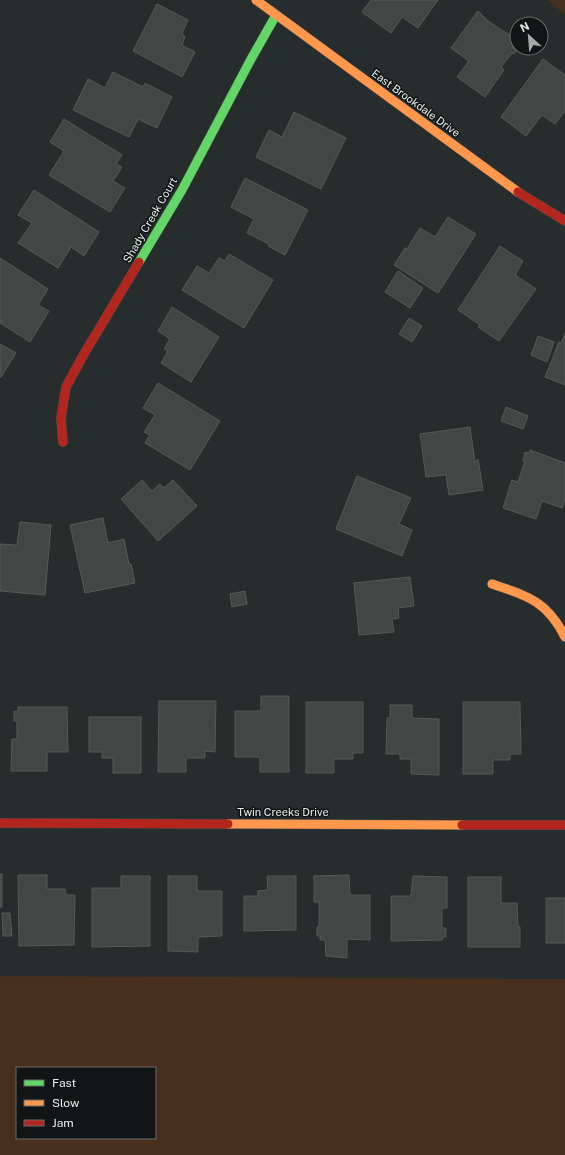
<svg xmlns="http://www.w3.org/2000/svg" width="565" height="1155" font-family="'Public Sans',sans-serif">
	<style>
		.green { fill: #482f1d; fill-rule: evenodd }
		.building { fill: #424746; stroke: #555a59 }
		.lines { fill: none; stroke-linecap: round; stroke-linejoin: round }
		.fast-casing { stroke: #474a4a; stroke-width: 10 }
		.slow-casing { stroke: #474a4a; stroke-width: 10 }
		.jam-casing { stroke: #474a4a; stroke-width: 10 }
		.fast { stroke: #63d668; stroke-width: 9 }
		.slow { stroke: #ff974d; stroke-width: 9 }
		.jam { stroke: #b3261e; stroke-width: 9 }
		.labels { text-anchor: middle; stroke-width: 3; stroke-linejoin: round; paint-order: stroke }
		.street-label { font-size: 11px; fill: #e8eeed; stroke: #111515 }
	</style>
	<rect width="100%" height="100%" fill="#272c2c"/>
	<!-- green -->
	<g class="green">
		<path d="M 548,0 L 565,0 L 565,15 Z"/>
		<path d="M 0,976 L 565,979 L 565,1155 L 0,1155 ZM 17,1068 L 155,1068 L 155,1138 L 17,1138 Z"/>
	</g>
	<!-- building -->
	<g class="building">
		<path d="M 371,0 L 438,0 L 418,28 L 402,17 L 391,33 L 362,12 Z"/>
		<path d="M 157,4 L 188,20 L 182,33 L 185,37 L 182,45 L 195,52 L 182,77 L 133,51 Z"/>
		<path d="M 478,11 L 488,21 L 517,40 L 518,48 L 514,54 L 512,53 L 501,67 L 504,70 L 485,97 L 457,77 L 469,61 L 451,48 Z"/>
		<path d="M 543,59 L 565,75 L 565,111 L 555,124 L 542,115 L 526,136 L 501,117 Z"/>
		<path d="M 113,72 L 143,87 L 145,83 L 172,97 L 157,128 L 138,119 L 129,137 L 73,110 L 88,79 L 105,88 Z"/>
		<path d="M 294,112 L 346,138 L 321,189 L 256,157 L 269,130 L 282,137 Z"/>
		<path d="M 64,119 L 122,155 L 116,164 L 122,167 L 113,181 L 125,188 L 110,212 L 49,175 L 64,151 L 50,142 Z"/>
		<path d="M 245,178 L 308,210 L 285,255 L 268,246 L 269,244 L 247,233 L 254,219 L 231,207 Z"/>
		<path d="M 34,190 L 99,232 L 84,256 L 71,247 L 58,268 L 18,243 L 32,223 L 18,215 Z"/>
		<path d="M 448,217 L 476,234 L 438,293 L 394,265 L 405,248 L 407,249 L 420,228 L 435,237 Z"/>
		<path d="M 500,246 L 523,261 L 515,275 L 536,289 L 499,341 L 478,327 L 480,325 L 458,310 Z"/>
		<path d="M 229,254 L 273,280 L 244,328 L 182,290 L 197,266 L 209,273 L 219,258 L 225,261 Z"/>
		<path d="M 0,258 L 48,289 L 38,305 L 49,311 L 30,342 L 0,323 Z"/>
		<path d="M 398,271 L 423,288 L 410,308 L 385,292 Z"/>
		<path d="M 172,307 L 219,337 L 191,382 L 161,363 L 168,351 L 164,349 L 170,339 L 158,331 Z"/>
		<path d="M 409,318 L 422,326 L 412,342 L 399,334 Z"/>
		<path d="M 565,333 L 565,385 L 545,377 L 559,342 L 561,343 Z"/>
		<path d="M 538,336 L 554,342 L 547,362 L 531,355 Z"/>
		<path d="M 0,344 L 16,353 L 1,377 L 0,377 Z"/>
		<path d="M 158,383 L 220,421 L 190,470 L 145,443 L 150,435 L 144,432 L 155,415 L 143,408 Z"/>
		<path d="M 506,407 L 528,416 L 523,429 L 501,421 Z"/>
		<path d="M 470,427 L 475,462 L 478,459 L 483,490 L 449,495 L 446,475 L 426,477 L 420,434 Z"/>
		<path d="M 530,450 L 565,463 L 565,499 L 562,508 L 542,501 L 536,519 L 503,508 L 512,480 L 518,482 L 525,461 L 523,461 L 525,452 L 529,453 Z"/>
		<path d="M 357,476 L 411,498 L 399,524 L 412,530 L 402,556 L 336,529 Z"/>
		<path d="M 142,480 L 152,491 L 160,484 L 164,488 L 173,480 L 197,506 L 158,541 L 121,499 Z"/>
		<path d="M 103,518 L 108,543 L 124,539 L 129,564 L 131,564 L 135,583 L 85,593 L 70,525 Z"/>
		<path d="M 20,522 L 51,525 L 45,595 L 0,591 L 0,544 L 17,545 Z"/>
		<path d="M 410,577 L 414,606 L 398,608 L 399,618 L 392,619 L 394,632 L 359,635 L 354,583 Z"/>
		<path d="M 245,591 L 247,604 L 232,607 L 230,594 Z"/>
		<path d="M 261,696 L 289,696 L 289,772 L 260,772 L 260,757 L 235,757 L 235,711 L 261,711 Z"/>
		<path d="M 159,701 L 216,701 L 215,752 L 205,751 L 205,758 L 186,758 L 186,772 L 158,772 Z"/>
		<path d="M 306,702 L 363,702 L 363,753 L 353,753 L 353,759 L 334,759 L 334,773 L 306,773 Z"/>
		<path d="M 463,702 L 520,702 L 521,754 L 510,754 L 510,760 L 493,760 L 493,774 L 463,774 Z"/>
		<path d="M 390,705 L 412,705 L 412,718 L 439,719 L 439,775 L 411,774 L 411,759 L 400,759 L 400,754 L 386,754 L 387,718 L 390,718 Z"/>
		<path d="M 18,707 L 67,707 L 68,752 L 47,752 L 47,771 L 11,771 L 12,739 L 17,739 L 17,721 L 14,721 L 14,711 L 18,712 Z"/>
		<path d="M 89,717 L 141,717 L 141,773 L 113,773 L 113,758 L 102,758 L 102,752 L 89,752 Z"/>
		<rect x="0" y="874" width="2" height="33"/>
		<path d="M 18,875 L 47,875 L 47,889 L 65,889 L 66,895 L 75,895 L 74,945 L 19,946 Z"/>
		<path d="M 349,875 L 350,895 L 370,895 L 370,940 L 347,939 L 347,958 L 326,956 L 325,940 L 320,940 L 320,936 L 317,936 L 317,927 L 319,927 L 319,902 L 314,902 L 314,876 Z"/>
		<path d="M 121,876 L 150,876 L 150,946 L 92,947 L 92,888 L 121,888 Z"/>
		<path d="M 168,876 L 197,876 L 197,891 L 222,891 L 222,936 L 198,937 L 198,952 L 168,951 Z"/>
		<path d="M 267,876 L 296,876 L 296,930 L 244,931 L 244,896 L 258,896 L 258,891 L 268,890 Z"/>
		<path d="M 413,876 L 447,877 L 447,908 L 442,908 L 442,928 L 446,928 L 446,937 L 443,937 L 442,940 L 391,941 L 391,896 L 411,896 Z"/>
		<path d="M 468,877 L 501,877 L 501,903 L 517,903 L 518,927 L 520,927 L 520,947 L 468,947 Z"/>
		<rect x="546" y="898" width="19" height="45"/>
		<path d="M 2,913 L 10,913 L 12,936 L 3,936 Z"/>
	</g>
	<g class="lines">
		<!-- fast casing -->
		<g class="fast-casing">
			<path id="fast" d="M 139,262 L 182,190 L 250,61 L 276,15"/>
		</g>
		<!-- slow casing -->
		<g class="slow-casing">
			<g id="slow">
				<path d="M 256,0 L 518,192"/>
				<path d="M 492,584 C 528,596 547,601 565,637"/>
				<path d="M 228,824 L 462,825"/>
			</g>
		</g>
		<!-- jam casing -->
		<g class="jam-casing">
			<g id="jam">
				<path d="M 518,192 L 565,221"/>
				<path d="M 63,442 L 61,418 L 66,387 L 84,354 L 139,262"/>
				<path d="M 0,823 L 228,824"/>
				<path d="M 462,825 L 565,825"/>
			</g>
		</g>
		<!-- fast -->
		<use href="#fast" class="fast"/>
		<!-- slow -->
		<use href="#slow" class="slow"/>
		<!-- jam -->
		<use href="#jam" class="jam"/>
	</g>
	<g class="labels">
		<!-- street labels -->
		<g class="street-label">
			<text transform="translate(416 103) rotate(36)" y="4">East Brookdale Drive</text>
			<text transform="translate(150 220) rotate(-60)" y="4">Shady Creek Court</text>
			<text x="283" y="816">Twin Creeks Drive</text>
		</g>
	</g>
	<!-- legend -->
	<rect x="16" y="1067" width="140" height="72" fill="#111515" stroke="#676c6b"/>
	<rect x="24" y="1080" width="20" height="6" fill="#63d668" stroke="#676c6b"/>
	<text x="52" y="1087" font-size="12" fill="#e8eeed">Fast</text>
	<rect x="24" y="1100" width="20" height="6" fill="#ff974d" stroke="#676c6b"/>
	<text x="52" y="1107" font-size="12" fill="#e8eeed">Slow</text>
	<rect x="24" y="1120" width="20" height="6" fill="#b3261e" stroke="#676c6b"/>
	<text x="52" y="1127" font-size="12" fill="#e8eeed">Jam</text>
	<!-- north arrow -->
	<g transform="translate(529 36) rotate(334)"><circle r="19" fill="#111515" stroke="#676c6b"/>
	<path d="M0-3L7 15L0 10L-7 15Z" fill="#a4aaa9"/>
	<text y="-6" font-size="11" font-weight="bold" text-anchor="middle" fill="#e8eeed">N</text>
	</g>
</svg>
